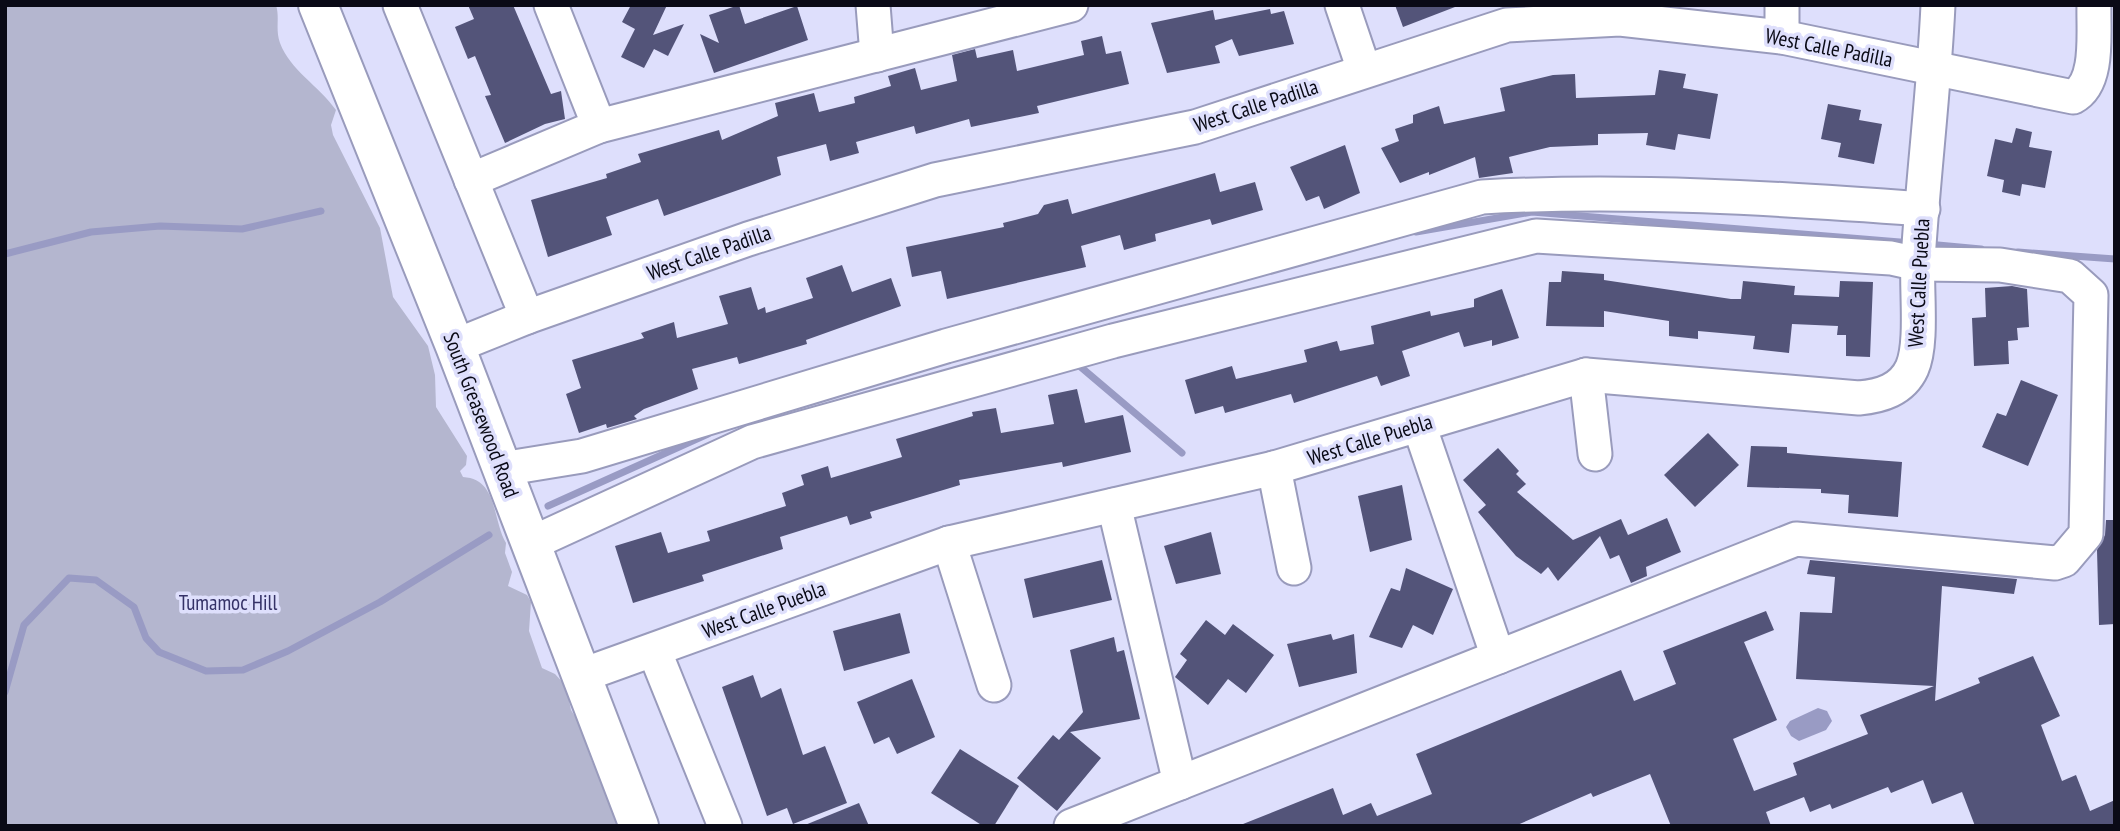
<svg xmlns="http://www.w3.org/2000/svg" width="2120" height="831" font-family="'PT Sans Narrow',sans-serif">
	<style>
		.green { fill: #b4b6cf }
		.water { fill: #999bc4 }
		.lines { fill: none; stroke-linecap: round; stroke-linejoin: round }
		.stream { stroke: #999bc4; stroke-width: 7 }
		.building { fill: #535479 }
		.minor-casing { stroke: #999bbc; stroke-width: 37 }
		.major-casing { stroke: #999bbc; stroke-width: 42 }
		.minor { stroke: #fff; stroke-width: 33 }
		.major { stroke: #fff; stroke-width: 38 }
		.labels { text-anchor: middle; stroke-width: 7; stroke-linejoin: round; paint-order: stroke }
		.street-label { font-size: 21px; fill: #0a0a16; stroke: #dedffc }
		.park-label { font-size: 21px; fill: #353267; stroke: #dedffc }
	</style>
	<rect width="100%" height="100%" fill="#dedffc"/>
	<!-- green -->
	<path class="green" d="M 5,5 L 276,5 C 280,18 275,29 280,43 C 290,70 318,85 336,110 L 331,125 L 333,135 L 380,228 L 393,297 L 428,346 L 435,375 L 436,407 L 467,456 L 466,465 L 460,471 L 463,477 C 498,479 492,519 506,543 L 505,553 L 512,572 L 508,586 L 527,595 L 531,602 L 529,631 L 542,668 L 555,674 L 566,686 L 571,710 L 586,734 L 591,759 L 620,826 L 5,826 Z"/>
	<!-- water -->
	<path class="water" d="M 1818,708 L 1827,711 L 1832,721 L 1826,730 L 1799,741 L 1791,736 L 1786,727 L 1790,721 Z"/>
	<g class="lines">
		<!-- stream -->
		<g class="stream">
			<path d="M 1416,232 L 1532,212 L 1912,243"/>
			<path d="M 1927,244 L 1981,249"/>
			<path d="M 2018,252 L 2115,259"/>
			<path d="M 5,254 L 91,232 L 160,226 L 242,229 L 321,211"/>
			<path d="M 1076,363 L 1182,453"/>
			<path d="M 548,506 L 708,434"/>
			<path d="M 5,692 L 24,625 L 69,578 L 96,580 L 134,607 L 146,638 L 159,652 L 206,671 L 243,670 L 288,651 L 380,602 L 489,535"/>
		</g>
	</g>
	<!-- building -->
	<g class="building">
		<path d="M 468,5 L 513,5 L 551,94 L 561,91 L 565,119 L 545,124 L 505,143 L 485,96 L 491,95 L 475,56 L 468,59 L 455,27 L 474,19 Z"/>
		<path d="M 631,5 L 667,5 L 653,35 L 684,24 L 668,56 L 654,49 L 644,68 L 621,57 L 635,29 L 622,22 Z"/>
		<path d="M 739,5 L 745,24 L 797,6 L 808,40 L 714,73 L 700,34 L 719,43 L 709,15 Z"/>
		<path d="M 1395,5 L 1455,5 L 1455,7 L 1403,27 Z"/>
		<path d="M 1270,9 L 1271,14 L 1284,11 L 1294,44 L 1239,56 L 1232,39 L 1215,46 L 1220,63 L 1167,73 L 1151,23 L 1213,10 L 1215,20 Z"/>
		<path d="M 1102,36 L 1106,54 L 1121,51 L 1129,84 L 1037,106 L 1039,113 L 971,127 L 969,119 L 916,134 L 914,126 L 856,142 L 859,153 L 830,161 L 826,144 L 777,157 L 781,175 L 664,216 L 658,199 L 606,217 L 612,235 L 548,257 L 531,200 L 607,178 L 606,174 L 641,162 L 638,154 L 719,130 L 722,140 L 778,116 L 775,103 L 814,93 L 819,112 L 855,103 L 854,97 L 891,86 L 888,76 L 915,68 L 921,90 L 957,81 L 952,55 L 975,49 L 977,58 L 1013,50 L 1017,71 L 1084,55 L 1081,41 Z"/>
		<path d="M 1659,70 L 1686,74 L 1683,88 L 1718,94 L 1710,139 L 1678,134 L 1675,150 L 1646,145 L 1648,133 L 1598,134 L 1598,145 L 1550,147 L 1509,157 L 1513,173 L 1479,178 L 1475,157 L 1429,175 L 1429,172 L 1400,183 L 1381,148 L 1399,141 L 1395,129 L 1413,123 L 1413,115 L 1439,106 L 1444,124 L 1505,111 L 1500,88 L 1553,75 L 1575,74 L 1576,98 L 1655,95 Z"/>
		<path d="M 1828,104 L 1861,110 L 1859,120 L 1882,124 L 1874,164 L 1838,157 L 1841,143 L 1821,139 Z"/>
		<path d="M 2016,128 L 2032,132 L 2029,147 L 2052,151 L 2045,188 L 2022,184 L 2020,196 L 2002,192 L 2004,180 L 1987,176 L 1995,139 L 2012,143 Z"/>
		<path d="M 1345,145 L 1360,193 L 1324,209 L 1319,196 L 1306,201 L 1290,167 Z"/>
		<path d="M 1215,173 L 1220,192 L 1255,182 L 1263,210 L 1212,225 L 1210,219 L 1155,234 L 1156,241 L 1124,250 L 1120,235 L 1081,246 L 1086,267 L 947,299 L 941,271 L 912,277 L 906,247 L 1004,227 L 1003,223 L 1038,214 L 1044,205 L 1068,199 L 1072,214 Z"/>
		<path d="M 842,265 L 852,292 L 891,278 L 901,306 L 806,340 L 807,344 L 739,364 L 737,357 L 692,369 L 698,389 L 644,409 L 634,416 L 637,419 L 607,428 L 606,424 L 579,433 L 566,394 L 581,388 L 572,360 L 644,338 L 641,333 L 674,322 L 677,338 L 728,324 L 719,296 L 751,287 L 758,310 L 765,307 L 766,313 L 813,298 L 806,278 Z"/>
		<path d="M 1562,271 L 1604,274 L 1604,280 L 1731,299 L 1741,299 L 1743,281 L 1795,286 L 1794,295 L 1839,297 L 1840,281 L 1873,282 L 1870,357 L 1846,356 L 1846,335 L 1837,335 L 1838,326 L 1792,324 L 1789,353 L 1753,349 L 1755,336 L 1698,331 L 1698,339 L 1669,336 L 1669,321 L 1604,311 L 1604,327 L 1546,326 L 1549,282 L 1561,282 Z"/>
		<path d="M 2012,286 L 2027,289 L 2029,327 L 2017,328 L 2018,340 L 2008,341 L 2009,364 L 1974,366 L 1972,318 L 1986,317 L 1985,288 Z"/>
		<path d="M 1502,289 L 1519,338 L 1492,346 L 1492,340 L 1464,347 L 1459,332 L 1402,351 L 1410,376 L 1381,386 L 1377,376 L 1294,403 L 1291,394 L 1225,413 L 1223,406 L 1195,414 L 1185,380 L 1232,366 L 1236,379 L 1307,362 L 1304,350 L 1337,341 L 1340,351 L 1374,344 L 1371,326 L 1430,311 L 1431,316 L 1474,307 L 1474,299 Z"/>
		<path d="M 2021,380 L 2058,395 L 2028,466 L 1982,447 L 1997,413 L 2006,416 Z"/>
		<path d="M 1077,389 L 1085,423 L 1123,415 L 1131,452 L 1063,467 L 1062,462 L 959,480 L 960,485 L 870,512 L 872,518 L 850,525 L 847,516 L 780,537 L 783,549 L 702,575 L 704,581 L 633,603 L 615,546 L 661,532 L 668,553 L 710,541 L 707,531 L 786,506 L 782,493 L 804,485 L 801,475 L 828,466 L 831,478 L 902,457 L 896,439 L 973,416 L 972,412 L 996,408 L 1001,433 L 1054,424 L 1048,395 Z"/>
		<path d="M 1708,433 L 1739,465 L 1695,507 L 1664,475 Z"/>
		<path d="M 1751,446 L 1787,447 L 1787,453 L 1809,455 L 1902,462 L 1898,517 L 1848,513 L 1849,495 L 1821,493 L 1821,489 L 1747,487 Z"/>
		<path d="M 1498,448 L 1519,471 L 1516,474 L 1526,484 L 1517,492 L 1573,540 L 1621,519 L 1628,535 L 1667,518 L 1681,552 L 1646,567 L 1647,576 L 1631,583 L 1619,555 L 1610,559 L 1600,536 L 1558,581 L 1548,567 L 1541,574 L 1516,556 L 1478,512 L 1486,505 L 1463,480 Z"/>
		<path d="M 1402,485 L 1412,540 L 1370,552 L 1358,496 Z"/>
		<path d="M 2106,520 L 2115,520 L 2115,624 L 2099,625 L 2097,550 L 2105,535 Z"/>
		<path d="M 1211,532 L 1221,574 L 1176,584 L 1164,546 Z"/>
		<path d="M 1102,560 L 1112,600 L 1033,618 L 1024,579 Z"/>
		<path d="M 1810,560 L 2017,579 L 2014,594 L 1942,586 L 1935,701 L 1980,683 L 1978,678 L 2033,656 L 2060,716 L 2041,725 L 2062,781 L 2076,775 L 2090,811 L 2115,800 L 2115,826 L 1975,826 L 1962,792 L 1932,804 L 1923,780 L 1891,793 L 1888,787 L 1832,809 L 1830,804 L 1810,812 L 1804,797 L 1766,812 L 1771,826 L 1671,826 L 1650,774 L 1593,797 L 1591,793 L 1515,826 L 1238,826 L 1333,788 L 1343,815 L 1371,803 L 1377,816 L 1432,794 L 1416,754 L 1621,670 L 1634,701 L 1676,684 L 1663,651 L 1766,611 L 1774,630 L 1744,642 L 1777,720 L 1733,739 L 1754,791 L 1797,775 L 1793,763 L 1868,734 L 1860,715 L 1934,686 L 1796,679 L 1800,612 L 1832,613 L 1835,577 L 1807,574 Z"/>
		<path d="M 1406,568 L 1453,589 L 1433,635 L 1413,625 L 1402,648 L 1369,637 L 1391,588 L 1400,591 Z"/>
		<path d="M 900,613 L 910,653 L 844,671 L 833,631 Z"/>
		<path d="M 1206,620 L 1225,635 L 1233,624 L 1274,655 L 1246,693 L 1228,679 L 1208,705 L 1175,677 L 1187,660 L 1180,654 Z"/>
		<path d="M 1331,634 L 1333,640 L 1354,634 L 1357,673 L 1299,687 L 1287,644 Z"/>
		<path d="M 1114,637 L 1117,652 L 1124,650 L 1140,719 L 1070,732 L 1101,758 L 1057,811 L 1017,778 L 1053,735 L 1059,740 L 1083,712 L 1070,650 Z"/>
		<path d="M 753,675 L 761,698 L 781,688 L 803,755 L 825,746 L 847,803 L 793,824 L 787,808 L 767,816 L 722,687 Z"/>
		<path d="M 912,679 L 935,737 L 897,754 L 889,737 L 874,744 L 857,702 Z"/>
		<path d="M 960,749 L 1019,786 L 994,826 L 983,826 L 931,793 Z"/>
		<path d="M 859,803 L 869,826 L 805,826 L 805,825 Z"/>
	</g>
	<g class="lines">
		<!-- minor casing -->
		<g class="minor-casing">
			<g id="minor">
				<path d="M 400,5 L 527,317"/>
				<path d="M 873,5 L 877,55"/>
				<path d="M 1342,5 L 1364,70"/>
				<path d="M 1782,37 L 1782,5"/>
				<path d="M 599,126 L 1071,5"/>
				<path d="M 471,180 L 599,126 L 551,5"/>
				<path d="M 455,346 L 527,317 L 748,239 L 935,180 L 1195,127 L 1507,25 L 1620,19 L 1782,37 L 2073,97 C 2100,83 2093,31 2094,5"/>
				<path d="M 1586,375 L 1595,454"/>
				<path d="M 1419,425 L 1498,657"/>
				<path d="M 1274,468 L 1294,568"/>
				<path d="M 502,469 L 582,456 L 946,346 L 1482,197 C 1629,189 1776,198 1923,209"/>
				<path d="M 1114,505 L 1180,783"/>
				<path d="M 949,543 L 994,685"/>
				<path d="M 530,544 L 752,442 L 1113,341 L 1536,236 L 1891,258 L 1918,264 L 2000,265 L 2070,276 L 2091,295 L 2086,534 L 2064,560 L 2055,563 L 1796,539 L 1071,826"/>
				<path d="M 654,650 L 725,826"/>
				<path d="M 580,676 L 949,543 L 1274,468 L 1586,375 L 1859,398 C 1881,396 1902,390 1912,368 C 1923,343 1916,290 1918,261 C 1923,176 1934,91 1938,5"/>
			</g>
		</g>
		<!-- major casing -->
		<g class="major-casing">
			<path id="major" d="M 318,5 L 455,346 L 639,826"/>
		</g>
		<!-- minor -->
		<use href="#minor" class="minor"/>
		<!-- major -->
		<use href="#major" class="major"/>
	</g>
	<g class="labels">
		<!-- street labels -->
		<g class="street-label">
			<text transform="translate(1829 48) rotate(11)" y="7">West Calle Padilla</text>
			<text transform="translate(1256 106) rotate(-18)" y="7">West Calle Padilla</text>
			<text transform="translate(709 253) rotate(-19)" y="7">West Calle Padilla</text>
			<text transform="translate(1919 283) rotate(-87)" y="7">West Calle Puebla</text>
			<text transform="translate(481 415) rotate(69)" y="7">South Greasewood Road</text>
			<text transform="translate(1370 440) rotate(-17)" y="7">West Calle Puebla</text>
			<text transform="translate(764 610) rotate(-20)" y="7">West Calle Puebla</text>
		</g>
		<!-- park labels -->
		<g class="park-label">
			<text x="228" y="610">Tumamoc Hill</text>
		</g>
	</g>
	<!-- border -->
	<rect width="2120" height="831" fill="none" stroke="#0a0a16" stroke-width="14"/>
</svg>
